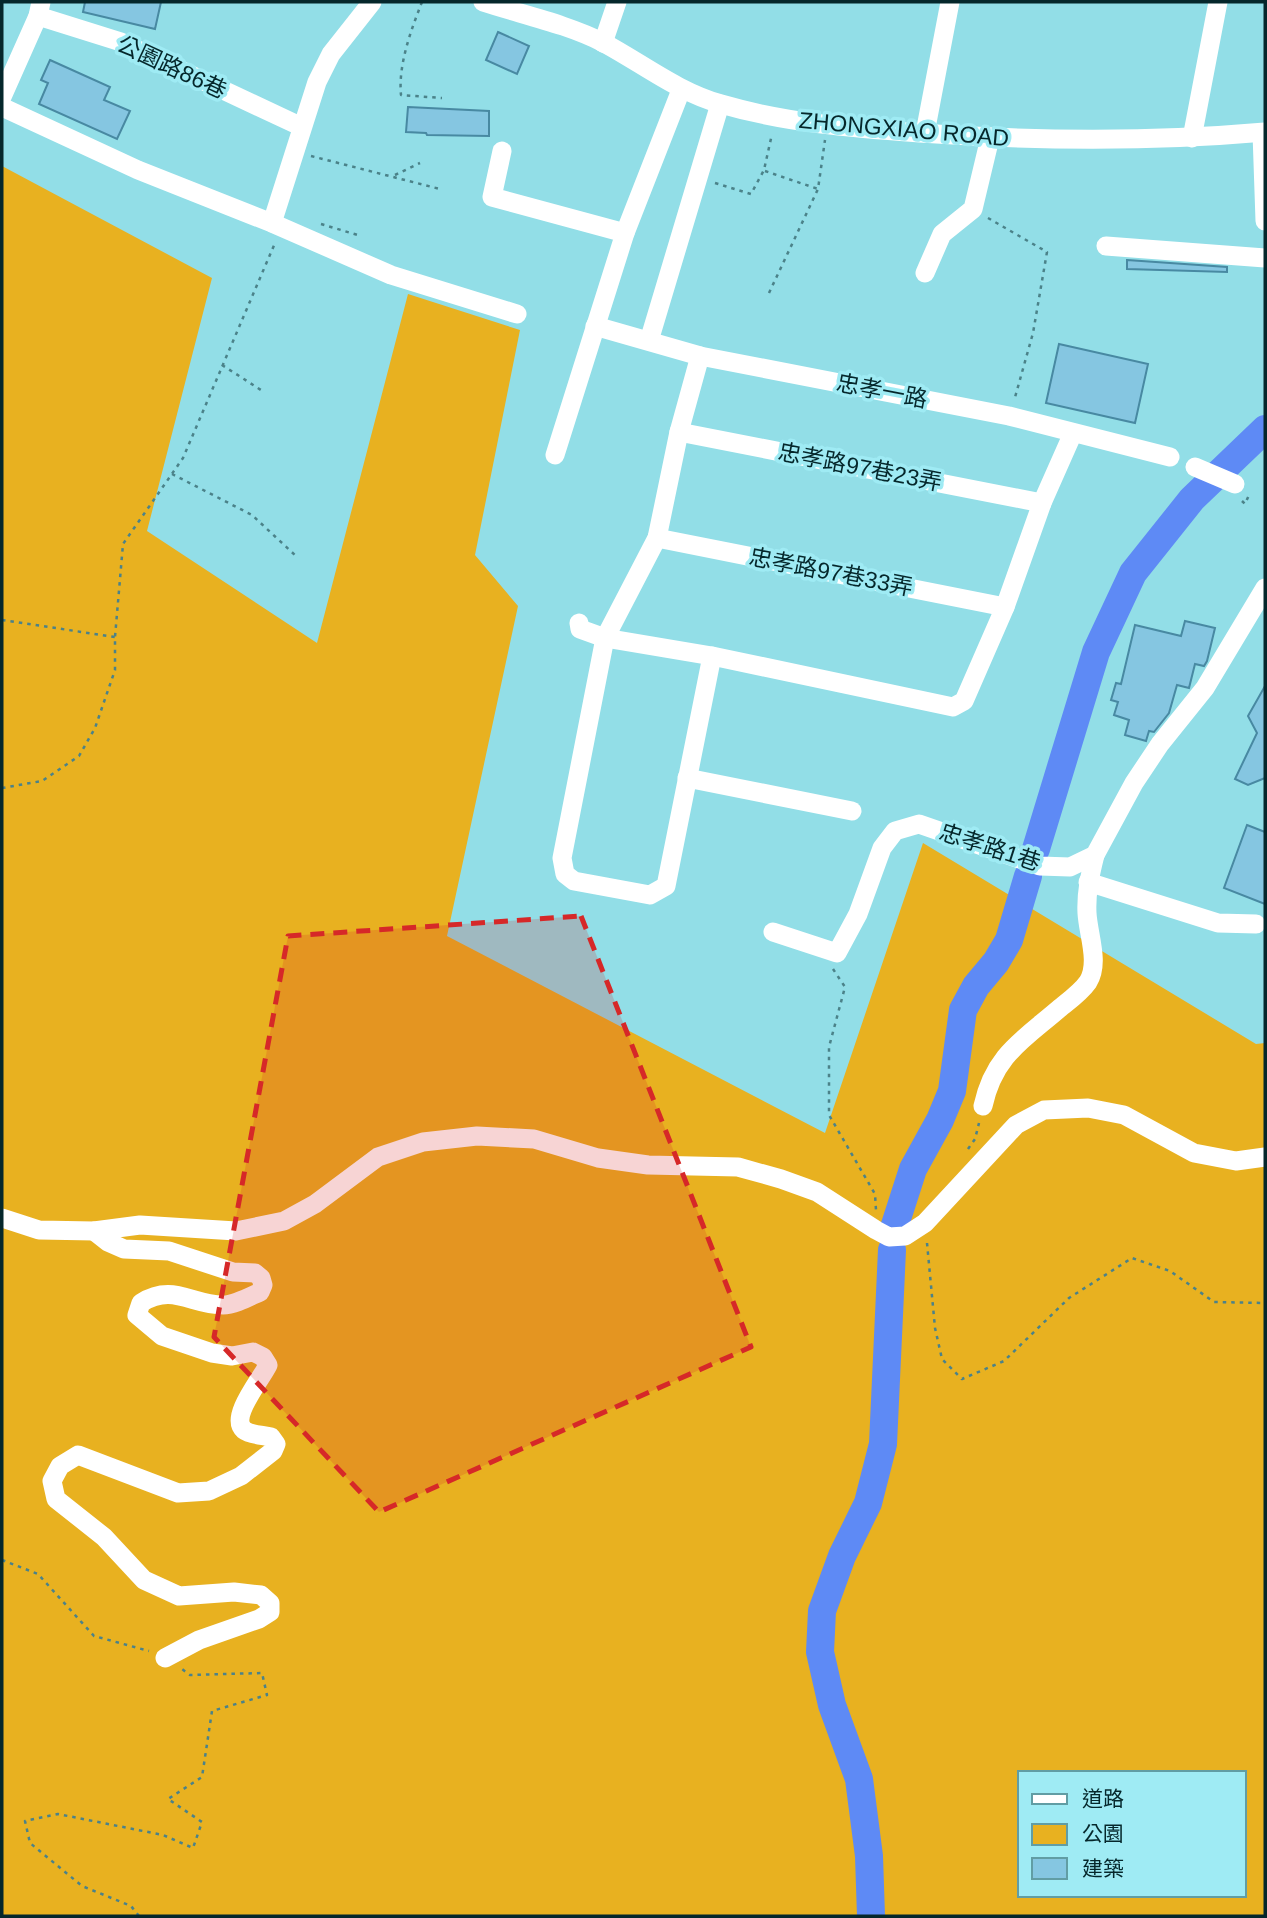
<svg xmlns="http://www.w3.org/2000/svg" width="1267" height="1918" font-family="Arial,'Noto Sans TC',sans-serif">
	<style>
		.green { fill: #e8b120; fill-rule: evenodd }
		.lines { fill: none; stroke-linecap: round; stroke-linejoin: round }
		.river { stroke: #5e8af5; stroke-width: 28 }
		.building { fill: #85c6e1; stroke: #4889a2; stroke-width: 2 }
		.path { stroke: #4b8289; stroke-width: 2.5; stroke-dasharray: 3.5 5; stroke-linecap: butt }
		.minor { stroke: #fff; stroke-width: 19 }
		.marked { fill: #d62828; fill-opacity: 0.2; stroke: #d62828; stroke-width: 5; stroke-dasharray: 14 9; stroke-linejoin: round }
		.labels { text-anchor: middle; stroke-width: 7; stroke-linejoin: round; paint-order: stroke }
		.street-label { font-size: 23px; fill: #05272b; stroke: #9febf4 }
	</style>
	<rect width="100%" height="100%" fill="#92dee7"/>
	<!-- green -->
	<path class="green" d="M 2,166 L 212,278 L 147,531 L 317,643 L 408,294 L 520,330 L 475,555 L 518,606 L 447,936 L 825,1133 L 923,843 L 1256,1044 L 1265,1043 L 1265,1916 L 2,1916 ZM 1020,1773 L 1244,1773 L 1244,1895 L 1020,1895 Z"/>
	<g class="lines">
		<!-- river -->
		<g class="river">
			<path d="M 1036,849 L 1096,652 L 1133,573 L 1192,499 L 1265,429"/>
			<path d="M 894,1228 L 913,1169 L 940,1120 L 952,1091 L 963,1010 L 976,986 L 996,962 L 1009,940 L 1028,876"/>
			<path d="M 871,1916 L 869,1856 L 859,1779 L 832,1705 L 820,1652 L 822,1611 L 842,1556 L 868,1503 L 883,1444 L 892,1250"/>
		</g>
	</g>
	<!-- building -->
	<g class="building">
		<path d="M 85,2 L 161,2 L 155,29 L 83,12 Z"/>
		<path d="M 498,32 L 529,46 L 517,74 L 486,60 Z"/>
		<path d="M 50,60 L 110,87 L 104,100 L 130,111 L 117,139 L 39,104 L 48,83 L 41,80 Z"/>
		<path d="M 408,107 L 489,111 L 489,136 L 427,135 L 426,133 L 406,132 Z"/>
		<path d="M 1127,260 L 1227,267 L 1227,272 L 1127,269 Z"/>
		<path d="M 1059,344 L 1148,364 L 1135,423 L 1046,403 Z"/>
		<path d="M 1185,621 L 1215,628 L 1207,661 L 1204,666 L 1195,664 L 1189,688 L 1177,685 L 1169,713 L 1154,732 L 1149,731 L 1146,741 L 1125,735 L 1129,720 L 1114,715 L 1118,702 L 1111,700 L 1116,683 L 1121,684 L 1135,625 L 1181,636 Z"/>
		<path d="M 1265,686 L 1265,778 L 1248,785 L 1235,779 L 1257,733 L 1248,716 Z"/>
		<path d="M 1247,825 L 1265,832 L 1265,904 L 1224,888 Z"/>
	</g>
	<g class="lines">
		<!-- path -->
		<g class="path">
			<path d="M 422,2 C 411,30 398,65 401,95 L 442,98"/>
			<path d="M 311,156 L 440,189"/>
			<path d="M 765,171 L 818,189"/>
			<path d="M 395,175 L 420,163"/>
			<path d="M 715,183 L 751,194 L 764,170 L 772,134"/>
			<path d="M 988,218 L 1047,252 L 1033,333 L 1014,401"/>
			<path d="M 321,224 L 361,236"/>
			<path d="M 769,293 L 818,189 L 825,140"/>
			<path d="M 222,365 L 261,390"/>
			<path d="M 172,474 L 252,515 L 296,556"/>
			<path d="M 1242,501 L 1245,504 L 1249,495"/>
			<path d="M 2,620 L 115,637"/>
			<path d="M 2,788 L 42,781 L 79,756 L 95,728 L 115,670 L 115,637 L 123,544 L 183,458 L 275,243"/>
			<path d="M 833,969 L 845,987 L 829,1047 L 829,1115 L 875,1194 L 876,1210"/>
			<path d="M 968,1149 L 975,1139 L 979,1123"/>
			<path d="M 927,1243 L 935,1328 L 942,1359 L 962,1379 L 1004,1361 L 1069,1298 L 1132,1258 L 1170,1271 L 1214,1302 L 1265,1303"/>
			<path d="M 2,1560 L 38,1574 L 94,1636 L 149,1651"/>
			<path d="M 139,1916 L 131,1906 L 82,1886 L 30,1843 L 25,1821 L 58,1814 L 163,1835 L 193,1848 L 202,1822 L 168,1799 L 202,1777 L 212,1711 L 267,1695 L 262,1673 L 190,1675 L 182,1669"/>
		</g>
		<!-- minor -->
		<g class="minor">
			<path d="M 483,2 C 523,15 567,24 604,43 C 643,64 678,92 721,104 C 786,123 853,128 920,133 C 1035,141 1151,142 1265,132"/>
			<path d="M 38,16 L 121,42 L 302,127"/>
			<path d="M 603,43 L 617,2"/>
			<path d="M 2,97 L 38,16 L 41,2"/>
			<path d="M 2,107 L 138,170 L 272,223 L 391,275 L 517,314"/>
			<path d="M 925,133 L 950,2"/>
			<path d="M 1262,133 L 1265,221"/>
			<path d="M 1192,138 L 1218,2"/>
			<path d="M 502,151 L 492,197 L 625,233"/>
			<path d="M 272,223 L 317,82 L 331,54 L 372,2"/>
			<path d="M 1106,246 L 1265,258"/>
			<path d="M 925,273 L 942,234 L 973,209 L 990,138"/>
			<path d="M 595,326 L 700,356 L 1009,416 L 1170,457"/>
			<path d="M 649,341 L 720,104"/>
			<path d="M 700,356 L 679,432 L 657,538 L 605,638 L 562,858 L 565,874 L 574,881 L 650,895 L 666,886 L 712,656"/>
			<path d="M 679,432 L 1042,503"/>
			<path d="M 555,455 L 625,233 L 681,90"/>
			<path d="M 1195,467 L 1235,484"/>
			<path d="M 657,538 L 1005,607"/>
			<path d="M 579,623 L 580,629 L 605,638 L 712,656 L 953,707 L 964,701 L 1005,607 L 1042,503 L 1073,433"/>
			<path d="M 687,778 L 852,811"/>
			<path d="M 1088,882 L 1218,923 L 1256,924"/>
			<path d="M 773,932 L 837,953 L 858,914 L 882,848 L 895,831 L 919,824 L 1040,866 L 1070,867 L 1095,855 L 1134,783 L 1160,744 L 1205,688 L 1265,588"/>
			<path d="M 983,1106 C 994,1055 1023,1040 1060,1008 C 1070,1000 1081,992 1088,982 C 1100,963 1088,934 1087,913 C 1086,893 1090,875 1095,855"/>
			<path d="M 2,1218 L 39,1230 L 94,1231 L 140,1225 L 236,1231 L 284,1221 L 315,1204 L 378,1157 L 423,1142 L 477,1136 L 534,1139 L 598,1158 L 648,1165 L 738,1167 L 781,1179 L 817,1192 L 876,1230 L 889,1237 L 905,1236 L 925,1223 L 1016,1125 L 1044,1110 L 1088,1108 L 1124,1115 L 1194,1153 L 1236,1161 L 1265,1157"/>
			<path d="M 94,1231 L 108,1242 L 124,1249 L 169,1251 L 233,1272 L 255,1273 L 261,1278 L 263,1285 L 260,1292 C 249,1297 234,1305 223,1305 C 191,1305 173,1283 141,1303 L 137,1315 L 162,1336 L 212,1353 L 232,1356 L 253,1352 L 263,1357 L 268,1365 C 262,1378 229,1417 244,1430 C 250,1435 263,1435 271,1437 L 276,1444 L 273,1451 L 241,1476 L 209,1491 L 178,1493 L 78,1455 L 60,1466 L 52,1481 L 56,1499 L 104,1537 L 144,1580 L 179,1596 L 234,1592 L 261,1595 L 270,1603 L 270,1612 L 259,1619 L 199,1640 L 165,1658"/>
		</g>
	</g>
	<!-- marked area -->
	<path class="marked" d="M 581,916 L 751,1347 L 379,1512 L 214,1337 L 288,936 Z"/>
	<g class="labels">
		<!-- street labels -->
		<g class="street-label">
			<text transform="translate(172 67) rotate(25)" y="8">公園路86巷</text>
			<text transform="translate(904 129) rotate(5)" y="8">ZHONGXIAO ROAD</text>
			<text transform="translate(882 391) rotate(11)" y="8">忠孝一路</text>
			<text transform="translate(860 467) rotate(11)" y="8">忠孝路97巷23弄</text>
			<text transform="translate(831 572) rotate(11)" y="8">忠孝路97巷33弄</text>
			<text transform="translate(990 847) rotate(18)" y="8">忠孝路1巷</text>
		</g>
	</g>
	<!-- border -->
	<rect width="1267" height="1918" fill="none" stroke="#05272b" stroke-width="7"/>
	<!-- legend -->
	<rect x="1018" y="1771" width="228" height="126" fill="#9febf4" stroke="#619da4" stroke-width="2"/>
	<rect x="1032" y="1794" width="35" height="10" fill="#ffffff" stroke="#619da4" stroke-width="2"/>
	<text x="1082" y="1806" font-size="21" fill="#05272b">道路</text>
	<rect x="1032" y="1824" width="35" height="21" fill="#e8b120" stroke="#619da4" stroke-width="2"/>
	<text x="1082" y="1841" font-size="21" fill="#05272b">公園</text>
	<rect x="1032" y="1858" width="35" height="21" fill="#85c6e1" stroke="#619da4" stroke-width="2"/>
	<text x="1082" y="1876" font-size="21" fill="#05272b">建築</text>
</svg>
